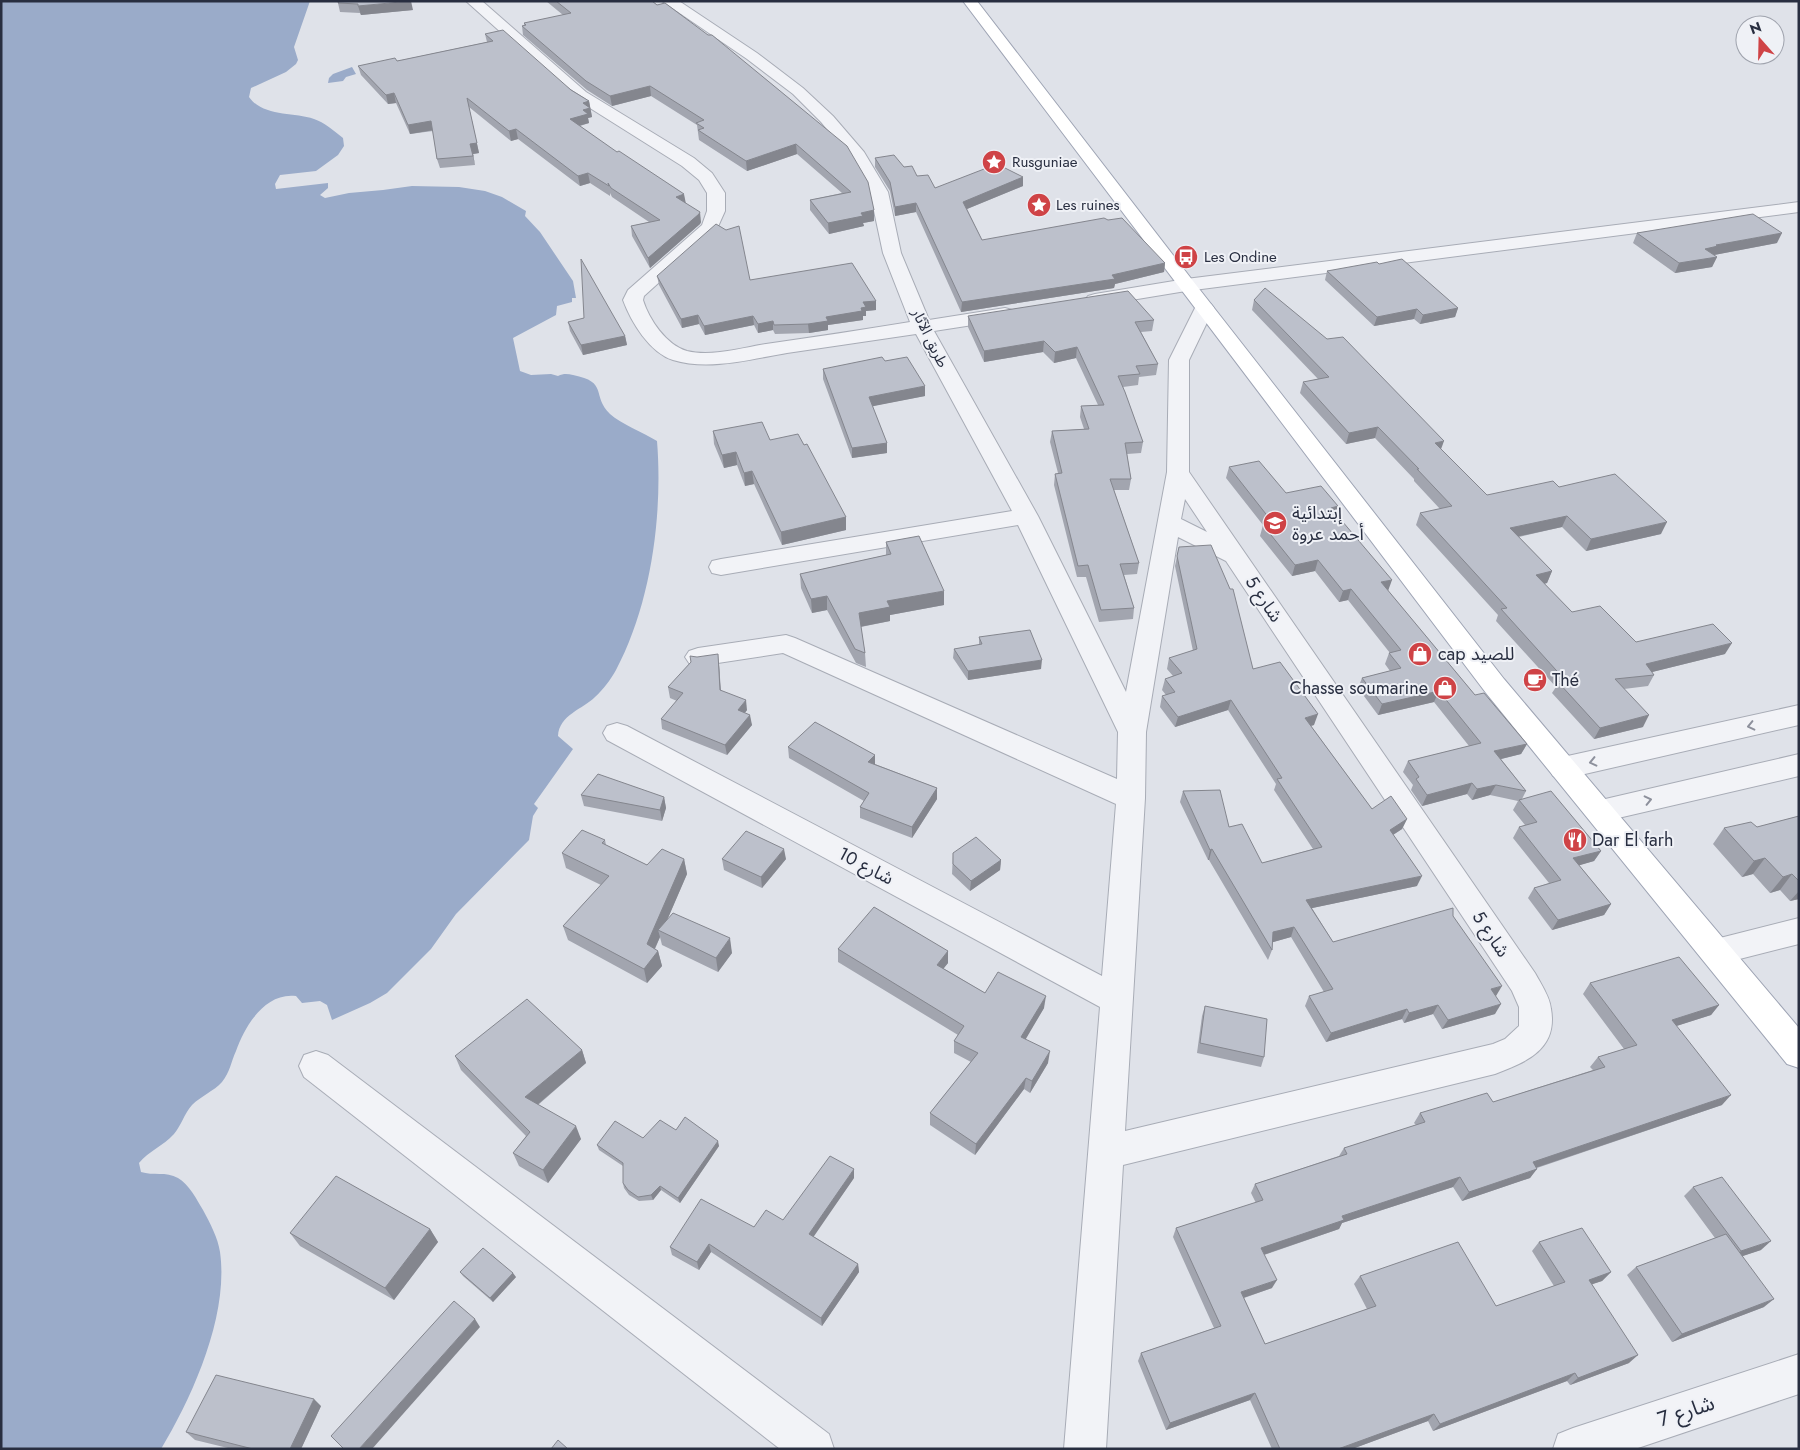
<svg xmlns="http://www.w3.org/2000/svg" width="1800" height="1450" font-family="Jost,'Noto Sans Arabic',sans-serif">
	<style>
		.water { fill: #9aabc9 }
		.lines { fill: none; stroke-linecap: round; stroke-linejoin: round }
		.minor-casing { stroke: #a8acb6; stroke-width: 2 }
		.major-casing { stroke: #9ea4b4; stroke-width: 2 }
		.minor { fill: #f2f3f7; fill-rule: evenodd }
		.major { fill: #fff; fill-rule: evenodd }
		.wall { fill: #a2a5af }
		.shaded-wall { fill: #84868e }
		.building { fill: #bcc0cb; stroke: #84868e }
		.oneway { stroke: #8d909c }
		.labels { text-anchor: middle; stroke-width: 4; stroke-linejoin: round; paint-order: stroke }
		.far-poi-label { font-size: 15px; fill: #282e40; stroke: #eff1f6; text-anchor: start }
		.far-street-label { font-size: 15px; fill: #282e40; stroke: #eff1f6 }
		.poi-label { font-size: 18px; fill: #282e40; stroke: #eff1f6; text-anchor: start }
		.street-label { font-size: 18px; fill: #282e40; stroke: #eff1f6 }
		.near-street-label { font-size: 21px; fill: #282e40; stroke: #eff1f6 }
	</style>
	<rect width="100%" height="100%" fill="#dfe2e9"/>
	<!-- water -->
	<g class="water">
		<path d="M 1,1 L 310,1 L 294,47 L 298,60 L 296,64 L 286,72 L 251,88 L 249,97 C 263,117 293,112 314,119 C 324,122 334,131 343,138 L 344,146 L 338,155 L 316,171 L 280,175 L 275,184 L 276,189 L 328,183 L 328,188 L 320,195 L 325,198 L 349,193 L 383,190 L 412,186 L 459,187 L 485,191 L 502,197 L 526,211 L 525,216 L 540,232 L 573,281 L 576,298 L 572,298 L 572,302 L 557,306 L 556,315 L 513,338 L 520,371 L 531,375 L 551,374 L 558,376 C 564,373 568,374 573,375 C 609,382 591,395 610,414 C 621,424 644,433 657,441 C 663,515 651,604 616,670 C 611,679 603,690 595,697 C 583,709 559,715 558,736 L 573,749 L 534,804 L 538,808 L 533,816 L 529,840 L 456,914 L 431,949 L 387,993 L 370,1003 L 332,1020 L 327,1005 L 320,1001 L 302,1003 L 296,996 C 265,992 245,1026 236,1051 C 231,1062 230,1072 222,1082 C 214,1091 201,1096 192,1105 C 184,1114 181,1126 174,1134 C 163,1146 149,1151 139,1163 L 141,1172 C 153,1176 166,1171 178,1178 C 189,1184 197,1200 203,1210 C 210,1223 218,1238 220,1252 C 229,1315 193,1396 161,1449 L 1,1449 Z"/>
		<path d="M 352,67 L 356,74 L 346,77 L 343,81 L 328,83 L 329,78 L 333,74 Z"/>
	</g>
	<g class="lines">
		<!-- minor casing -->
		<g class="minor-casing">
			<g id="minor">
				<path d="M 466,1 L 482,1 L 586,92 L 694,158 L 712,173 L 725,193 L 725,211 L 716,231 L 644,296 L 643,300 C 649,319 666,345 687,351 C 711,357 742,348 766,344 C 814,337 862,330 910,322 L 883,253 L 870,192 L 851,158 L 821,122 L 793,94 L 747,59 L 662,1 L 679,1 L 757,53 L 803,88 L 833,116 L 864,152 L 888,192 L 901,253 L 929,320 L 1005,308 L 1012,310 L 1015,314 L 1012,318 L 1005,320 L 934,331 L 1038,516 L 1126,692 L 1167,472 L 1169,360 L 1197,304 L 1204,302 L 1211,304 L 1214,308 L 1189,360 L 1189,472 L 1535,973 C 1541,984 1550,997 1551,1009 C 1558,1049 1527,1062 1495,1074 L 1123,1165 L 1106,1449 L 1064,1449 L 1100,1007 L 607,740 L 603,733 L 607,726 L 617,723 L 627,726 L 1102,976 L 1116,804 L 783,653 L 698,666 L 689,663 L 685,657 L 689,651 L 698,648 L 786,635 L 795,638 L 1117,779 L 1118,732 L 1018,525 L 721,575 L 712,573 L 709,567 L 712,561 L 721,559 L 1012,511 L 916,334 C 873,340 830,347 787,353 C 751,359 709,371 673,360 C 650,353 631,322 623,300 L 628,290 L 702,225 L 707,211 L 707,193 L 699,180 L 682,166 L 574,98 ZM 1185,499 L 1207,532 L 1181,519 ZM 1178,537 L 1226,561 L 1512,991 L 1519,1007 L 1519,1026 L 1505,1039 L 1493,1044 L 1125,1131 L 1145,798 L 1146,732 Z"/>
				<path d="M 1799,202 L 1799,212 L 1186,291 L 1095,306 L 1088,304 L 1085,300 L 1088,296 L 1095,294 L 1186,279 Z"/>
				<path d="M 1799,705 L 1799,725 L 1563,779 L 1553,776 L 1549,768 L 1553,760 L 1563,757 Z"/>
				<path d="M 1799,754 L 1799,776 L 1601,822 L 1591,819 L 1586,811 L 1591,803 L 1601,800 Z"/>
				<path d="M 1799,918 L 1799,944 L 1716,965 L 1705,962 L 1700,952 L 1705,942 L 1716,939 Z"/>
				<path d="M 316,1051 L 328,1055 L 829,1434 L 834,1449 L 780,1449 L 304,1077 L 299,1066 L 304,1055 Z"/>
				<path d="M 1799,1354 L 1799,1394 L 1635,1449 L 1553,1449 L 1558,1434 L 1573,1428 Z"/>
			</g>
		</g>
		<!-- major casing -->
		<g class="major-casing">
			<path id="major" d="M 963,1 L 977,1 L 1193,281 L 1504,679 L 1799,1028 L 1799,1068 L 1787,1064 L 1486,693 Z"/>
		</g>
		<!-- minor -->
		<use href="#minor" class="minor"/>
		<!-- major -->
		<use href="#major" class="major"/>
	</g>
	<!-- wall -->
	<g class="wall">
		<path d="M 339,1 L 413,10 L 361,15 L 360,13 L 340,12 L 338,3 Z"/>
		<path d="M 546,1 L 652,1 L 847,146 L 874,221 L 863,223 L 864,226 L 829,234 L 810,210 L 810,200 L 842,193 L 797,154 L 747,171 L 699,140 L 697,125 L 651,96 L 612,106 L 587,90 L 523,35 L 522,26 L 524,25 L 524,23 L 563,15 Z"/>
		<path d="M 485,34 L 589,101 L 592,117 L 588,118 L 589,123 L 580,126 L 685,203 L 701,222 L 700,224 L 650,268 L 632,236 L 631,226 L 649,222 L 612,197 L 610,193 L 610,196 L 590,183 L 580,186 L 518,139 L 511,141 L 469,107 L 479,153 L 473,154 L 475,165 L 440,168 L 437,159 L 433,131 L 410,134 L 396,103 L 388,104 L 361,75 L 358,66 L 397,61 L 487,42 Z"/>
		<path d="M 875,158 L 904,167 L 935,188 L 1023,177 L 1023,186 L 967,209 L 982,240 L 1165,263 L 1164,272 L 1115,284 L 1114,288 L 961,312 L 916,212 L 895,216 L 890,191 L 875,167 Z"/>
		<path d="M 1637,233 L 1777,243 L 1714,255 L 1717,257 L 1712,267 L 1675,273 L 1633,243 Z"/>
		<path d="M 1379,264 L 1458,308 L 1455,317 L 1420,324 L 1414,319 L 1374,326 L 1325,280 L 1327,271 Z"/>
		<path d="M 657,276 L 750,280 L 876,301 L 876,310 L 866,311 L 866,316 L 863,316 L 863,320 L 828,325 L 828,330 L 809,333 L 775,334 L 773,330 L 758,333 L 754,325 L 705,335 L 699,324 L 682,328 L 659,285 Z"/>
		<path d="M 1254,300 L 1441,449 L 1487,495 L 1559,487 L 1661,534 L 1586,551 L 1562,527 L 1519,537 L 1552,571 L 1547,583 L 1544,584 L 1572,612 L 1636,642 L 1725,654 L 1652,672 L 1654,675 L 1648,686 L 1624,689 L 1643,727 L 1594,739 L 1552,693 L 1556,687 L 1496,621 L 1498,615 L 1416,525 L 1420,513 L 1440,509 L 1414,481 L 1414,479 L 1375,438 L 1346,444 L 1300,393 L 1303,382 L 1318,379 L 1252,310 Z"/>
		<path d="M 968,316 L 1154,320 L 1152,331 L 1141,332 L 1158,364 L 1156,375 L 1139,377 L 1138,385 L 1123,387 L 1143,442 L 1141,453 L 1127,454 L 1131,479 L 1129,490 L 1114,490 L 1139,563 L 1137,574 L 1124,575 L 1134,608 L 1133,619 L 1099,622 L 1086,577 L 1077,577 L 1054,485 L 1055,474 L 1058,473 L 1050,442 L 1052,431 L 1084,429 L 1080,417 L 1081,406 L 1098,405 L 1076,358 L 1054,363 L 1043,352 L 984,362 L 968,327 Z"/>
		<path d="M 568,322 L 625,336 L 627,345 L 583,355 L 570,331 Z"/>
		<path d="M 885,361 L 925,396 L 872,406 L 887,443 L 887,453 L 852,458 L 823,379 L 823,369 Z"/>
		<path d="M 713,431 L 770,440 L 846,517 L 846,530 L 782,545 L 754,484 L 745,486 L 737,465 L 724,468 L 714,444 Z"/>
		<path d="M 1229,467 L 1286,493 L 1336,514 L 1388,591 L 1475,695 L 1527,744 L 1521,754 L 1501,759 L 1526,791 L 1522,799 L 1601,851 L 1594,861 L 1579,865 L 1611,904 L 1604,915 L 1552,930 L 1528,898 L 1534,888 L 1549,883 L 1513,838 L 1519,827 L 1525,825 L 1513,810 L 1518,801 L 1490,795 L 1472,800 L 1467,794 L 1422,806 L 1411,790 L 1413,785 L 1403,772 L 1408,761 L 1469,746 L 1434,702 L 1378,715 L 1358,688 L 1362,678 L 1390,671 L 1385,664 L 1389,653 L 1390,653 L 1348,600 L 1339,602 L 1315,571 L 1292,576 L 1260,536 L 1263,525 L 1226,478 Z"/>
		<path d="M 886,542 L 944,605 L 890,615 L 890,621 L 861,627 L 865,653 L 866,667 L 856,663 L 827,610 L 812,613 L 801,588 L 800,574 L 886,555 Z"/>
		<path d="M 1179,547 L 1253,669 L 1314,725 L 1311,726 L 1372,809 L 1407,819 L 1402,829 L 1393,835 L 1417,886 L 1312,908 L 1333,942 L 1453,916 L 1496,996 L 1495,1014 L 1442,1029 L 1433,1014 L 1404,1023 L 1402,1019 L 1326,1042 L 1305,1006 L 1309,996 L 1324,992 L 1291,937 L 1273,942 L 1272,950 L 1268,960 L 1209,860 L 1208,860 L 1180,802 L 1183,791 L 1229,827 L 1262,863 L 1313,849 L 1274,790 L 1276,784 L 1228,710 L 1175,727 L 1160,707 L 1162,696 L 1166,695 L 1162,690 L 1165,679 L 1173,676 L 1167,669 L 1169,658 L 1193,651 L 1175,566 Z"/>
		<path d="M 979,637 L 1041,669 L 968,680 L 953,658 L 954,649 L 979,645 Z"/>
		<path d="M 719,665 L 721,690 L 747,710 L 745,713 L 752,725 L 727,755 L 662,729 L 661,719 L 677,701 L 670,698 L 668,687 Z"/>
		<path d="M 788,747 L 875,764 L 937,788 L 937,799 L 912,838 L 860,818 L 860,807 L 864,801 L 789,758 Z"/>
		<path d="M 581,795 L 664,797 L 666,808 L 662,821 L 584,806 Z"/>
		<path d="M 1799,816 L 1799,899 L 1790,901 L 1780,890 L 1770,893 L 1753,874 L 1742,877 L 1713,844 L 1724,828 L 1757,827 Z"/>
		<path d="M 605,840 L 606,845 L 647,865 L 684,859 L 687,874 L 667,920 L 732,953 L 718,972 L 662,945 L 660,937 L 655,949 L 658,951 L 662,966 L 647,983 L 568,940 L 563,926 L 601,885 L 566,868 L 562,853 Z"/>
		<path d="M 953,853 L 1001,860 L 1000,870 L 970,891 L 952,874 Z"/>
		<path d="M 722,859 L 786,859 L 762,888 L 724,870 Z"/>
		<path d="M 838,949 L 948,951 L 948,963 L 943,968 L 985,993 L 1044,1008 L 1025,1039 L 1048,1063 L 1030,1093 L 1024,1089 L 975,1155 L 930,1125 L 930,1113 L 971,1062 L 954,1053 L 954,1041 L 958,1035 L 838,962 Z"/>
		<path d="M 1590,983 L 1719,1005 L 1711,1015 L 1676,1026 L 1722,1105 L 1537,1168 L 1530,1178 L 1462,1201 L 1453,1187 L 1342,1223 L 1339,1229 L 1264,1255 L 1272,1288 L 1244,1298 L 1265,1344 L 1367,1309 L 1354,1284 L 1360,1276 L 1496,1306 L 1554,1286 L 1532,1251 L 1539,1242 L 1611,1272 L 1602,1281 L 1592,1284 L 1629,1363 L 1570,1385 L 1567,1381 L 1433,1431 L 1428,1421 L 1352,1449 L 1272,1449 L 1250,1400 L 1166,1430 L 1138,1361 L 1141,1353 L 1214,1328 L 1173,1237 L 1176,1228 L 1256,1203 L 1251,1193 L 1255,1184 L 1339,1156 L 1344,1148 L 1416,1125 L 1414,1123 L 1420,1113 L 1493,1102 L 1593,1070 L 1590,1067 L 1598,1057 L 1624,1049 L 1583,994 Z"/>
		<path d="M 1205,1006 L 1264,1057 L 1261,1067 L 1197,1053 L 1202,1016 Z"/>
		<path d="M 582,1050 L 586,1063 L 538,1105 L 581,1139 L 548,1183 L 519,1166 L 513,1153 L 526,1136 L 461,1070 L 455,1056 Z"/>
		<path d="M 676,1130 L 719,1146 L 680,1203 L 661,1190 L 653,1200 L 639,1201 L 629,1195 L 624,1188 L 623,1183 L 623,1166 L 599,1150 L 597,1145 L 643,1138 Z"/>
		<path d="M 854,1178 L 813,1236 L 858,1264 L 859,1272 L 822,1326 L 711,1252 L 699,1270 L 672,1255 L 670,1247 L 783,1220 Z"/>
		<path d="M 1693,1187 L 1761,1250 L 1742,1256 L 1764,1307 L 1672,1342 L 1627,1275 L 1636,1267 L 1715,1238 L 1684,1196 Z"/>
		<path d="M 430,1229 L 438,1242 L 394,1300 L 300,1246 L 290,1233 Z"/>
		<path d="M 460,1272 L 516,1277 L 493,1302 L 463,1276 Z"/>
		<path d="M 321,1406 L 301,1449 L 232,1449 L 195,1440 L 186,1432 Z"/>
	</g>
	<!-- shaded-wall -->
	<g class="shaded-wall">
		<path d="M 411,1 L 413,10 L 361,15 L 358,6 Z"/>
		<path d="M 650,86 L 651,96 L 612,106 L 610,96 Z"/>
		<path d="M 394,93 L 396,103 L 388,104 L 386,95 Z"/>
		<path d="M 467,98 L 479,153 L 473,154 L 475,165 L 470,144 Z"/>
		<path d="M 589,101 L 592,117 L 588,118 L 589,123 L 571,128 L 570,119 L 583,103 Z"/>
		<path d="M 431,121 L 434,130 L 410,134 L 408,125 Z"/>
		<path d="M 516,129 L 518,139 L 511,141 L 509,131 Z"/>
		<path d="M 796,144 L 797,154 L 747,171 L 746,161 Z"/>
		<path d="M 588,173 L 590,183 L 580,186 L 578,176 Z"/>
		<path d="M 1023,177 L 1023,186 L 962,211 L 963,202 Z"/>
		<path d="M 684,194 L 686,204 L 676,197 Z"/>
		<path d="M 916,203 L 916,212 L 895,216 L 895,207 Z"/>
		<path d="M 874,210 L 874,221 L 863,223 L 864,226 L 829,234 L 828,223 L 861,213 Z"/>
		<path d="M 700,212 L 701,222 L 700,224 L 650,268 L 648,258 Z"/>
		<path d="M 1782,233 L 1777,243 L 1714,255 L 1705,249 L 1716,245 Z"/>
		<path d="M 1717,257 L 1712,267 L 1675,273 L 1679,263 Z"/>
		<path d="M 1165,263 L 1164,272 L 1115,284 L 1114,288 L 961,312 L 962,302 L 1112,275 Z"/>
		<path d="M 876,301 L 876,310 L 866,311 L 866,316 L 863,316 L 863,320 L 828,325 L 828,330 L 809,333 L 808,324 L 826,317 L 863,302 Z"/>
		<path d="M 1458,308 L 1455,317 L 1420,324 L 1423,315 Z"/>
		<path d="M 1417,309 L 1414,319 L 1374,326 L 1377,317 Z"/>
		<path d="M 698,315 L 699,324 L 682,328 L 681,319 Z"/>
		<path d="M 753,316 L 754,325 L 705,335 L 704,326 Z"/>
		<path d="M 773,321 L 773,330 L 758,333 L 758,324 Z"/>
		<path d="M 625,336 L 627,345 L 583,355 L 581,345 Z"/>
		<path d="M 1044,341 L 1043,352 L 984,362 L 984,351 Z"/>
		<path d="M 1077,347 L 1076,358 L 1054,363 L 1055,352 Z"/>
		<path d="M 925,386 L 925,396 L 869,407 L 869,397 Z"/>
		<path d="M 1378,427 L 1375,438 L 1346,444 L 1349,433 Z"/>
		<path d="M 1444,441 L 1440,452 L 1435,443 Z"/>
		<path d="M 887,443 L 887,453 L 852,458 L 852,448 Z"/>
		<path d="M 736,452 L 737,465 L 724,468 L 722,455 Z"/>
		<path d="M 752,471 L 754,484 L 745,486 L 744,473 Z"/>
		<path d="M 1338,506 L 1335,517 L 1331,508 Z"/>
		<path d="M 1567,516 L 1562,527 L 1506,539 L 1510,528 Z"/>
		<path d="M 846,517 L 846,530 L 782,545 L 781,532 Z"/>
		<path d="M 1667,522 L 1661,534 L 1586,551 L 1591,539 Z"/>
		<path d="M 1318,560 L 1315,571 L 1292,576 L 1295,565 Z"/>
		<path d="M 1552,571 L 1547,583 L 1531,587 L 1536,575 Z"/>
		<path d="M 1392,580 L 1388,591 L 1381,582 Z"/>
		<path d="M 1351,589 L 1348,600 L 1339,602 L 1343,591 Z"/>
		<path d="M 944,591 L 944,605 L 890,615 L 890,621 L 859,627 L 859,613 L 887,601 Z"/>
		<path d="M 827,596 L 827,610 L 812,613 L 811,599 Z"/>
		<path d="M 1732,643 L 1725,654 L 1640,675 L 1646,664 Z"/>
		<path d="M 718,654 L 719,665 L 721,700 L 720,690 Z"/>
		<path d="M 1042,660 L 1041,669 L 968,680 L 968,671 Z"/>
		<path d="M 1439,691 L 1434,702 L 1378,715 L 1382,704 Z"/>
		<path d="M 746,700 L 747,710 L 739,720 L 738,710 Z"/>
		<path d="M 1231,700 L 1228,710 L 1175,727 L 1178,717 Z"/>
		<path d="M 1318,714 L 1314,725 L 1302,728 L 1305,718 Z"/>
		<path d="M 750,715 L 752,725 L 727,755 L 725,745 Z"/>
		<path d="M 1649,715 L 1643,727 L 1594,739 L 1600,728 Z"/>
		<path d="M 1527,744 L 1521,754 L 1489,762 L 1494,751 Z"/>
		<path d="M 875,755 L 875,765 L 868,762 Z"/>
		<path d="M 1472,783 L 1467,794 L 1422,806 L 1427,795 Z"/>
		<path d="M 1496,785 L 1490,795 L 1472,800 L 1477,789 Z"/>
		<path d="M 937,788 L 937,799 L 912,838 L 912,827 Z"/>
		<path d="M 664,797 L 666,808 L 662,821 L 660,810 Z"/>
		<path d="M 1407,819 L 1402,829 L 1385,840 L 1390,830 Z"/>
		<path d="M 784,849 L 786,859 L 762,888 L 761,877 Z"/>
		<path d="M 1212,849 L 1209,860 L 1208,860 L 1210,850 Z"/>
		<path d="M 1601,851 L 1594,861 L 1567,869 L 1573,858 Z"/>
		<path d="M 1765,858 L 1753,874 L 1742,877 L 1754,861 Z"/>
		<path d="M 684,859 L 687,874 L 662,932 L 658,930 L 660,937 L 650,959 L 647,944 Z"/>
		<path d="M 1001,860 L 1000,870 L 970,891 L 971,881 Z"/>
		<path d="M 1792,874 L 1780,890 L 1770,893 L 1783,877 Z"/>
		<path d="M 1422,876 L 1417,886 L 1303,910 L 1306,900 Z"/>
		<path d="M 1799,891 L 1799,899 L 1790,901 Z"/>
		<path d="M 1611,904 L 1604,915 L 1552,930 L 1558,920 Z"/>
		<path d="M 1294,927 L 1291,937 L 1270,943 L 1273,932 Z"/>
		<path d="M 730,938 L 732,953 L 718,972 L 716,958 Z"/>
		<path d="M 658,951 L 662,966 L 647,983 L 644,969 Z"/>
		<path d="M 948,951 L 948,963 L 937,977 L 937,965 Z"/>
		<path d="M 1502,986 L 1496,996 L 1485,999 L 1491,989 Z"/>
		<path d="M 1046,996 L 1044,1008 L 1020,1049 L 1021,1037 Z"/>
		<path d="M 1501,1004 L 1495,1014 L 1442,1029 L 1448,1020 Z"/>
		<path d="M 1438,1005 L 1433,1014 L 1404,1023 L 1409,1013 Z"/>
		<path d="M 1719,1005 L 1711,1015 L 1664,1030 L 1672,1020 Z"/>
		<path d="M 1407,1009 L 1402,1019 L 1326,1042 L 1331,1033 Z"/>
		<path d="M 582,1050 L 586,1063 L 530,1111 L 525,1097 Z"/>
		<path d="M 1050,1051 L 1048,1063 L 1030,1093 L 1032,1081 Z"/>
		<path d="M 1026,1078 L 1024,1089 L 975,1155 L 976,1144 Z"/>
		<path d="M 1731,1095 L 1722,1105 L 1526,1171 L 1533,1162 Z"/>
		<path d="M 576,1126 L 581,1139 L 548,1183 L 543,1170 Z"/>
		<path d="M 718,1141 L 719,1146 L 680,1203 L 678,1198 Z"/>
		<path d="M 854,1169 L 854,1178 L 810,1242 L 809,1234 Z"/>
		<path d="M 1537,1169 L 1530,1178 L 1462,1201 L 1469,1192 Z"/>
		<path d="M 1460,1177 L 1453,1187 L 1342,1223 L 1339,1229 L 1257,1257 L 1261,1248 L 1342,1216 Z"/>
		<path d="M 660,1186 L 661,1190 L 653,1200 L 651,1195 Z"/>
		<path d="M 430,1229 L 438,1242 L 394,1300 L 385,1288 Z"/>
		<path d="M 1771,1241 L 1761,1250 L 1731,1260 L 1741,1251 Z"/>
		<path d="M 709,1244 L 711,1252 L 699,1270 L 697,1262 Z"/>
		<path d="M 858,1264 L 859,1272 L 822,1326 L 821,1318 Z"/>
		<path d="M 1611,1272 L 1602,1281 L 1581,1288 L 1589,1280 Z"/>
		<path d="M 513,1273 L 516,1277 L 493,1302 L 490,1298 Z"/>
		<path d="M 1277,1280 L 1272,1288 L 1237,1300 L 1241,1292 Z"/>
		<path d="M 1774,1299 L 1764,1307 L 1672,1342 L 1682,1334 Z"/>
		<path d="M 475,1319 L 480,1327 L 372,1449 L 359,1449 Z"/>
		<path d="M 1638,1355 L 1629,1363 L 1570,1385 L 1578,1378 Z"/>
		<path d="M 1575,1373 L 1567,1381 L 1433,1431 L 1440,1424 Z"/>
		<path d="M 1255,1393 L 1250,1400 L 1166,1430 L 1170,1423 Z"/>
		<path d="M 314,1399 L 321,1406 L 301,1449 L 290,1449 Z"/>
		<path d="M 1434,1414 L 1428,1421 L 1352,1449 L 1338,1449 Z"/>
	</g>
	<!-- building -->
	<g class="building">
		<path d="M 339,1 L 411,1 L 358,6 L 358,4 L 338,3 Z"/>
		<path d="M 556,1 L 652,1 L 657,5 L 665,3 L 708,35 L 712,35 L 847,146 L 868,182 L 874,210 L 861,213 L 863,216 L 828,223 L 810,200 L 851,192 L 796,144 L 746,161 L 698,130 L 704,128 L 696,123 L 704,120 L 650,86 L 610,96 L 586,81 L 522,26 L 526,25 L 524,23 L 571,13 Z"/>
		<path d="M 503,30 L 571,90 L 589,101 L 583,103 L 590,108 L 583,110 L 588,114 L 570,119 L 617,152 L 619,151 L 684,194 L 676,197 L 700,212 L 699,214 L 648,258 L 631,226 L 660,220 L 611,188 L 608,183 L 609,186 L 588,173 L 578,176 L 516,129 L 509,131 L 467,98 L 477,143 L 470,144 L 473,156 L 437,159 L 431,121 L 408,125 L 394,93 L 386,95 L 358,66 L 395,58 L 397,61 L 402,60 L 493,41 L 485,34 Z"/>
		<path d="M 894,155 L 904,167 L 912,166 L 917,176 L 928,175 L 935,188 L 997,164 L 1023,177 L 963,202 L 982,240 L 1104,218 L 1108,220 L 1122,218 L 1165,263 L 1112,275 L 1115,279 L 962,302 L 916,203 L 895,207 L 890,182 L 875,158 Z"/>
		<path d="M 1753,214 L 1782,233 L 1716,245 L 1718,246 L 1705,249 L 1717,257 L 1679,263 L 1637,233 Z"/>
		<path d="M 716,224 L 726,230 L 739,226 L 750,280 L 852,263 L 876,301 L 863,302 L 866,307 L 861,308 L 862,311 L 826,317 L 828,321 L 808,324 L 774,325 L 773,321 L 758,324 L 753,316 L 704,326 L 698,315 L 681,319 L 657,276 Z"/>
		<path d="M 581,259 L 625,336 L 581,345 L 568,322 L 584,318 Z"/>
		<path d="M 1402,259 L 1458,308 L 1423,315 L 1417,309 L 1377,317 L 1327,271 L 1377,262 L 1379,264 Z"/>
		<path d="M 1265,288 L 1327,339 L 1343,337 L 1444,441 L 1435,443 L 1487,495 L 1553,481 L 1559,487 L 1615,474 L 1667,522 L 1591,539 L 1567,516 L 1510,528 L 1552,571 L 1536,575 L 1572,612 L 1600,606 L 1636,642 L 1713,624 L 1732,643 L 1646,664 L 1654,675 L 1615,679 L 1649,715 L 1600,728 L 1558,682 L 1565,680 L 1501,609 L 1507,608 L 1420,513 L 1452,506 L 1417,469 L 1419,469 L 1378,427 L 1349,433 L 1303,382 L 1329,377 L 1254,300 Z"/>
		<path d="M 1128,291 L 1154,320 L 1135,322 L 1158,364 L 1136,366 L 1140,374 L 1118,376 L 1125,392 L 1143,442 L 1125,443 L 1131,479 L 1110,479 L 1139,563 L 1120,564 L 1134,608 L 1101,610 L 1088,565 L 1078,566 L 1055,474 L 1062,473 L 1052,431 L 1089,429 L 1081,406 L 1104,405 L 1077,347 L 1055,352 L 1044,341 L 984,351 L 968,316 Z"/>
		<path d="M 882,357 L 885,361 L 907,357 L 925,386 L 869,397 L 887,443 L 852,448 L 823,369 Z"/>
		<path d="M 762,422 L 770,440 L 798,434 L 804,445 L 807,444 L 846,517 L 781,532 L 752,471 L 744,473 L 736,452 L 722,455 L 713,431 Z"/>
		<path d="M 1259,461 L 1286,493 L 1321,486 L 1338,506 L 1331,508 L 1392,580 L 1381,582 L 1475,695 L 1484,693 L 1527,744 L 1494,751 L 1526,791 L 1496,785 L 1477,789 L 1472,783 L 1427,795 L 1416,779 L 1419,777 L 1408,761 L 1481,743 L 1439,691 L 1382,704 L 1362,678 L 1401,668 L 1389,653 L 1401,650 L 1351,589 L 1343,591 L 1318,560 L 1295,565 L 1263,525 L 1273,523 L 1229,467 Z"/>
		<path d="M 919,536 L 944,591 L 887,601 L 890,607 L 859,613 L 865,653 L 855,649 L 827,596 L 811,599 L 800,574 L 891,554 L 886,542 Z"/>
		<path d="M 1211,545 L 1230,589 L 1233,589 L 1253,669 L 1280,662 L 1318,714 L 1305,718 L 1372,809 L 1391,796 L 1407,819 L 1390,830 L 1422,876 L 1306,900 L 1333,942 L 1453,908 L 1453,916 L 1502,986 L 1491,989 L 1501,1004 L 1448,1020 L 1438,1005 L 1409,1013 L 1407,1009 L 1331,1033 L 1309,996 L 1333,989 L 1294,927 L 1273,932 L 1272,950 L 1212,849 L 1210,850 L 1183,791 L 1220,790 L 1229,827 L 1242,824 L 1262,863 L 1322,847 L 1277,779 L 1282,778 L 1231,700 L 1178,717 L 1162,696 L 1175,692 L 1165,679 L 1182,673 L 1169,658 L 1197,649 L 1177,556 L 1179,547 Z"/>
		<path d="M 1030,630 L 1042,660 L 968,671 L 954,649 L 982,644 L 979,637 Z"/>
		<path d="M 718,654 L 720,690 L 746,700 L 738,710 L 750,715 L 725,745 L 661,719 L 683,693 L 668,687 L 691,662 L 690,656 L 697,657 Z"/>
		<path d="M 815,722 L 875,755 L 868,762 L 937,788 L 912,827 L 860,807 L 869,793 L 788,747 Z"/>
		<path d="M 598,774 L 664,797 L 660,810 L 581,795 Z"/>
		<path d="M 1551,791 L 1601,851 L 1573,858 L 1611,904 L 1558,920 L 1534,888 L 1561,880 L 1519,827 L 1537,822 L 1519,800 Z"/>
		<path d="M 1799,816 L 1799,881 L 1792,874 L 1783,877 L 1765,858 L 1754,861 L 1724,828 L 1751,822 L 1757,827 Z"/>
		<path d="M 582,830 L 605,840 L 602,843 L 647,865 L 662,849 L 684,859 L 647,944 L 658,951 L 644,969 L 563,926 L 609,876 L 562,853 Z"/>
		<path d="M 746,831 L 784,849 L 761,877 L 722,859 Z"/>
		<path d="M 976,837 L 1001,860 L 971,881 L 953,864 L 953,853 Z"/>
		<path d="M 874,907 L 948,951 L 937,965 L 985,993 L 998,972 L 1046,996 L 1021,1037 L 1050,1051 L 1032,1081 L 1026,1078 L 976,1144 L 930,1113 L 978,1053 L 954,1041 L 964,1026 L 838,949 Z"/>
		<path d="M 673,913 L 730,938 L 716,958 L 658,930 Z"/>
		<path d="M 1679,957 L 1719,1005 L 1672,1020 L 1731,1095 L 1533,1162 L 1537,1169 L 1469,1192 L 1460,1177 L 1342,1216 L 1344,1220 L 1261,1248 L 1277,1280 L 1241,1292 L 1265,1344 L 1376,1306 L 1360,1276 L 1458,1242 L 1496,1306 L 1565,1282 L 1539,1242 L 1582,1228 L 1611,1272 L 1589,1280 L 1638,1355 L 1578,1378 L 1575,1373 L 1440,1424 L 1434,1414 L 1338,1449 L 1280,1449 L 1255,1393 L 1170,1423 L 1141,1353 L 1221,1326 L 1176,1228 L 1263,1200 L 1255,1184 L 1347,1154 L 1344,1148 L 1425,1122 L 1420,1113 L 1487,1093 L 1493,1102 L 1605,1067 L 1598,1057 L 1637,1045 L 1590,983 Z"/>
		<path d="M 527,999 L 582,1050 L 525,1097 L 576,1126 L 543,1170 L 513,1153 L 530,1132 L 455,1056 Z"/>
		<path d="M 1205,1006 L 1267,1019 L 1264,1057 L 1200,1043 Z"/>
		<path d="M 685,1117 L 718,1141 L 678,1198 L 660,1186 L 651,1195 L 638,1197 L 628,1190 L 623,1183 L 623,1163 L 597,1145 L 615,1121 L 643,1138 L 660,1120 L 676,1130 Z"/>
		<path d="M 830,1156 L 854,1169 L 809,1234 L 858,1264 L 821,1318 L 709,1244 L 697,1262 L 670,1247 L 701,1199 L 754,1227 L 766,1210 L 783,1220 Z"/>
		<path d="M 336,1176 L 430,1229 L 385,1288 L 290,1233 Z"/>
		<path d="M 1722,1177 L 1771,1241 L 1741,1251 L 1693,1187 Z"/>
		<path d="M 1726,1234 L 1774,1299 L 1682,1334 L 1636,1267 Z"/>
		<path d="M 483,1248 L 513,1273 L 490,1298 L 460,1272 Z"/>
		<path d="M 454,1301 L 475,1319 L 359,1449 L 344,1449 L 331,1436 Z"/>
		<path d="M 216,1375 L 314,1399 L 290,1449 L 253,1449 L 186,1432 Z"/>
		<path d="M 558,1440 L 568,1449 L 551,1449 Z"/>
	</g>
	<!-- one-way arrows -->
	<defs><path id="oneway-chevron" d="M-2-3.5L2.5 0L-2 3.5" fill="none" stroke-width="1.6" stroke-linecap="round" stroke-linejoin="round" transform="scale(1.25)"/></defs>
	<g class="oneway">
		<use href="#oneway-chevron" transform="translate(1751 726) rotate(167)"/>
		<use href="#oneway-chevron" transform="translate(1593 762) rotate(167)"/>
		<use href="#oneway-chevron" transform="translate(1648 800) rotate(-13)"/>
	</g>
	<!-- icons -->
	<defs>
		<g id="sight-disc" transform="scale(1.25)"><circle r="9.5" fill="#cf4346" stroke="#eff1f6"/><path d="M0-6L1.8-2.2L6-1.7L2.9 1.2L3.7 5.4L0 3.3L-3.7 5.4L-2.9 1.2L-6-1.7L-1.8-2.2Z" fill="#fff"/></g>
		<g id="bus-disc" transform="scale(1.25)"><circle r="9.5" fill="#cf4346" stroke="#eff1f6"/><path d="M-5-6H5V4H4V6H2V4H-2V6H-4V4H-5ZM-3.5-4V0h7V-4ZM-3.5 1.2v1.5H-2V1.2ZM2 1.2v1.5H3.5V1.2Z" fill="#fff"/></g>
		<g id="school-disc" transform="scale(1.25)"><circle r="9.5" fill="#cf4346" stroke="#eff1f6"/><path d="M0-5L7-2L0 1L-7-2ZM-4 1L0 2.5L4 1V4Q0 6-4 4Z" fill="#fff"/></g>
		<g id="shop-disc" transform="scale(1.25)"><circle r="9.5" fill="#cf4346" stroke="#eff1f6"/><path d="M-5-2.5h2.3a2.7 3.5 0 0 1 5.4 0H5L5.5 6h-11ZM-1.5-2.5h3a1.5 2.3 0 0 0-3 0Z" fill="#fff"/></g>
		<g id="cafe-disc" transform="scale(1.25)"><circle r="9.5" fill="#cf4346" stroke="#eff1f6"/><path d="M-5.5-4.5H6V0H3Q3 3.5 0 3.5H-2.5Q-5.5 3.5-5.5 0ZM3-3.2v2h1.7v-2ZM-6 4.5H4V6H-6Z" fill="#fff"/></g>
		<g id="restaurant-disc" transform="scale(1.25)"><circle r="9.5" fill="#cf4346" stroke="#eff1f6"/><path d="M-5-6h1v4h1v-4h1v4h1v-4h1v5L-1.5 .5V6h-2V.5L-5-1ZM5-6V6H3V1.5H1.5Q1.5-4 5-6Z" fill="#fff"/></g>
	</defs>
	<g fill-rule="evenodd">
		<use href="#sight-disc" x="994" y="162"/>
		<use href="#sight-disc" x="1039" y="205"/>
		<use href="#bus-disc" x="1186" y="257"/>
		<use href="#school-disc" x="1275" y="523"/>
		<use href="#shop-disc" x="1420" y="654"/>
		<use href="#cafe-disc" x="1535" y="680"/>
		<use href="#shop-disc" x="1445" y="688"/>
		<use href="#restaurant-disc" x="1575" y="840"/>
	</g>
	<g class="labels">
		<!-- far-poi labels -->
		<g class="far-poi-label">
			<text x="1012" y="167">Rusguniae</text>
			<text x="1056" y="210">Les ruines</text>
			<text x="1204" y="262">Les Ondine</text>
		</g>
		<!-- far-street labels -->
		<g class="far-street-label">
			<text transform="translate(930 338) rotate(64)" y="5">طريق الآثار</text>
		</g>
		<!-- poi labels -->
		<g class="poi-label">
			<text x="1292" y="519">إبتدائية<tspan x="1292" dy="21">أحمد عروة</tspan></text>
			<text x="1438" y="660">cap للصيد</text>
			<text x="1552" y="686">Thé</text>
			<text x="1428" y="694" text-anchor="end">Chasse soumarine</text>
			<text x="1592" y="846">Dar El farh</text>
		</g>
		<!-- street labels -->
		<g class="street-label">
			<text transform="translate(1264 599) rotate(56)" y="6">شارع 5</text>
			<text transform="translate(866 866) rotate(28)" y="6">شارع 10</text>
			<text transform="translate(1491 934) rotate(56)" y="6">شارع 5</text>
		</g>
		<!-- near-street labels -->
		<g class="near-street-label">
			<text transform="translate(1686 1411) rotate(-18)" y="7">شارع 7</text>
		</g>
	</g>
	<!-- border -->
	<rect width="1800" height="1450" fill="none" stroke="#282e40" stroke-width="5"/>
	<!-- north arrow -->
	<g transform="translate(1760 40) rotate(340)"><circle r="24" fill="#eff1f6" stroke="#9fa3ad"/>
	<path d="M0-4L9 19L0 12L-9 19Z" fill="#cf4346"/>
	<text y="-8" font-size="14" font-weight="bold" text-anchor="middle" fill="#282e40">N</text>
	</g>
</svg>
